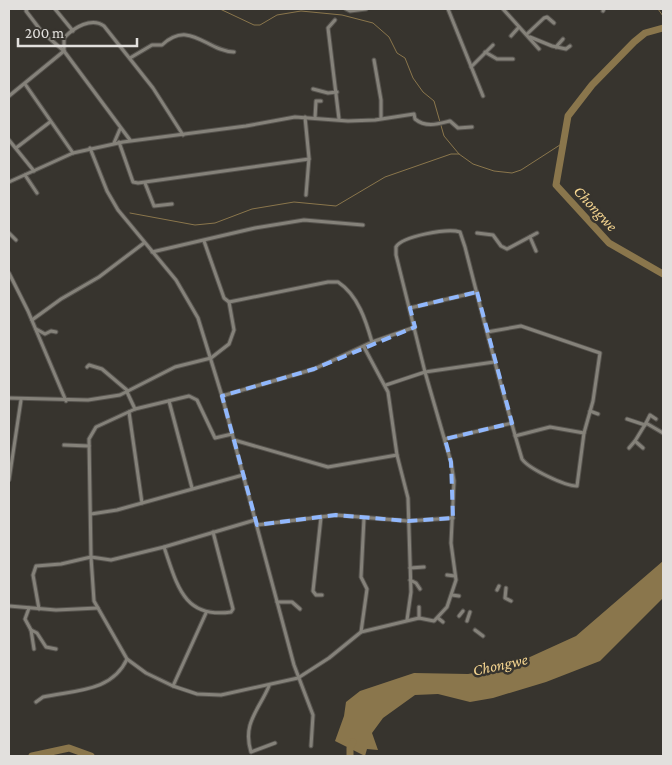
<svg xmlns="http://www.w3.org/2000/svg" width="672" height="765" font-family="'Crimson Pro',serif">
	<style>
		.water { fill: #8a764c }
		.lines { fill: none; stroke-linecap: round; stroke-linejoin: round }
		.stream { stroke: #8a764c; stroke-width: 1 }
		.river { stroke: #8a764c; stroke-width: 7 }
		.street-casing { stroke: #56534e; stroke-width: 5 }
		.street { stroke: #85827a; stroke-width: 3 }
		.marked { fill: none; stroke: #91b8fd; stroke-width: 4; stroke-dasharray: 10 6; stroke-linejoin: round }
		.labels { text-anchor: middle; stroke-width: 5; stroke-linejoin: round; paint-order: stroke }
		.water-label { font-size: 16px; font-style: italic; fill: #f5d590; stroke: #37342e }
	</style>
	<rect width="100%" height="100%" fill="#37342e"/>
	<!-- water -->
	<path class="water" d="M 663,561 L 663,598 L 600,661 L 546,682 L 493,698 L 470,702 L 438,694 L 415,695 L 383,718 L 372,733 L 378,750 L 367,749 L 365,756 L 335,741 L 344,716 L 346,702 L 360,691 L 414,673 L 468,674 L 508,667 L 576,636 Z"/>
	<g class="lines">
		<!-- stream -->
		<g class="stream">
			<path d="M 220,9 L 254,25 L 260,25 L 277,15 L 301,11 L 342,15 L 373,23 L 389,37 L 397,53 L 405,58 L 413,78 L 423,92 L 434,101 L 444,136 L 459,154 L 473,164 L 494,171 L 512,173 L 521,170 L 563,143"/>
			<path d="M 658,9 L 663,16"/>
			<path d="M 130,213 L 195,225 L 215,223 L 252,209 L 294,202 L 336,206 L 385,177 L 451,154 L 459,154"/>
		</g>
		<!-- river -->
		<g class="river">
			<path d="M 663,28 L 645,33 L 634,42 L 592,85 L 568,116 L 556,185 L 609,243 L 663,274"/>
			<path d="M 32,756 L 69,748 L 91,756"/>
			<path d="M 350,756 L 350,748 L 353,742"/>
		</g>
		<!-- street casing -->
		<g class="street-casing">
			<g id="street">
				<path d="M 27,9 L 26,11 L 42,32 L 64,51 L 130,140"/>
				<path d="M 55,9 L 73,31"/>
				<path d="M 346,9 L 350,11 L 366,9"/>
				<path d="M 448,9 L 483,96"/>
				<path d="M 503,9 L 539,49"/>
				<path d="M 603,11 L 604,9"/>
				<path d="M 335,20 L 328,28 L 339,119"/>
				<path d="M 527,34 L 544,18 L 547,17 L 554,23"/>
				<path d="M 511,36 L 519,27"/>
				<path d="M 530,37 L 552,46 L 566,49 L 570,46"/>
				<path d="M 556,47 L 563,39"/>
				<path d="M 64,51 L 64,38 C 74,27 92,17 104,26 L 153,88 L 183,135"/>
				<path d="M 485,52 L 497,59 L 513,59"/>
				<path d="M 130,58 L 152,45 L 162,45 C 190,19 206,51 234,52"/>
				<path d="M 374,60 L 381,100 L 381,118"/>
				<path d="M 471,67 L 493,45"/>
				<path d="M 25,84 L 73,153"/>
				<path d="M 313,89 L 328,93 L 337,92"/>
				<path d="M 9,96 L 64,51"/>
				<path d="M 305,117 L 309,158 L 306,195"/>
				<path d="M 315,118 L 316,101 L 321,101"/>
				<path d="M 9,140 L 34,171"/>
				<path d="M 119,142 L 133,182 L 138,183 L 309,159"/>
				<path d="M 114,143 L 120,129"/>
				<path d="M 16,148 L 50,122"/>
				<path d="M 90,148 L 107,191 L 118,210 L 176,280 L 198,318 L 222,396 L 294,665 L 313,715 L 311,746"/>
				<path d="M 25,175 L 37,193"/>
				<path d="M 9,182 L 73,153 L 123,142 L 246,126 L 295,117 L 348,121 L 375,120 L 414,114 L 415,119 C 426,128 438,124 450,121 L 458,128 L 472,127"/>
				<path d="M 145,183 L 154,206 L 172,204"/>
				<path d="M 9,233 L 16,240"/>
				<path d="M 477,233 L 493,235 L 501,246 L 507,249 L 537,233"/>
				<path d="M 530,237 L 536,251"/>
				<path d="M 204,241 L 224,298 L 229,302 L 328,282 L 338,282 C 358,295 366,321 372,342 L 415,327"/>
				<path d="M 152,252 L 255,228 L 304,220 L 363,225"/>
				<path d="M 9,273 L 28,311 L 66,401"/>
				<path d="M 410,308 L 477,292"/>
				<path d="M 32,320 L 61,299 L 99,277 L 144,243"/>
				<path d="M 36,329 L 45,334 L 51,331 L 56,332"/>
				<path d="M 364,347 L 388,392 L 397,455 L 408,498 L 411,592 L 407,620"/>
				<path d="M 87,367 L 89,365 L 102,369 L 128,391"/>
				<path d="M 386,385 L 425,372 L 494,362"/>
				<path d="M 127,392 L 135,409"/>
				<path d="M 222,396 L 314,369 L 372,342"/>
				<path d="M 9,398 L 88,400 L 120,395 L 175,367 L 211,358 L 229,344 L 234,330 L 229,302"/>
				<path d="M 169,401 L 192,488"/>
				<path d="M 590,411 L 598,414"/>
				<path d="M 129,412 L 142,503"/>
				<path d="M 627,419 L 645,425"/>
				<path d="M 646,423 L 650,415 L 656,419"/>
				<path d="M 232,434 L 215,438 L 197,400 L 189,396 L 135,409 L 96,427 L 89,439 L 91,557 L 94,601 L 127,659 L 146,673 L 173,686 L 197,694 L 221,695 L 298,678 L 329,658 L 361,632 L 419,618 L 434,621 L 447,607 L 456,580 L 451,543 L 454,481 L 451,462 L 425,372 L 396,255 L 396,247 C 402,236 448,228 460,232 L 465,247 C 483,318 501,388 522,459 C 529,469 565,486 577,486 L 584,433 L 593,401 L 600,353 L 521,326 L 487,332"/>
				<path d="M 515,436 L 550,427 L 584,433"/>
				<path d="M 445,439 L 512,423"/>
				<path d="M 234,440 L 328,467 L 397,455"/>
				<path d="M 635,441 L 646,423 L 663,433"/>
				<path d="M 64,445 L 89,446"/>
				<path d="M 629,448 L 635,441 L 643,448"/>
				<path d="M 9,480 L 21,400"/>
				<path d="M 91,514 L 117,510 L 243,475"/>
				<path d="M 321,517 L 313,591 L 316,595 L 322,595"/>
				<path d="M 257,525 L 336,515 L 408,521 L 453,518"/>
				<path d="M 164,547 C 177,584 183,619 231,612 L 233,609 L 213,532"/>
				<path d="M 410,568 L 424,567"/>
				<path d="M 447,575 L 455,576"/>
				<path d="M 410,580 L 416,583 L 420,589"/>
				<path d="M 506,588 L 505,598 L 511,601"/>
				<path d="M 497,590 L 499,586"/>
				<path d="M 452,595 L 459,596"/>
				<path d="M 277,602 L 292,602 L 300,609"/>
				<path d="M 9,606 L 56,610 L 98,608"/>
				<path d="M 419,607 L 419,618"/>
				<path d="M 29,608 L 25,619 L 31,630 L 34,649"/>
				<path d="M 39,609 L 33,575 L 36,566 L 61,564 L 91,557 L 111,560 L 164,547 L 255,520"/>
				<path d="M 459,616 L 463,611"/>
				<path d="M 438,618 L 443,622"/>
				<path d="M 467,621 L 470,612"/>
				<path d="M 31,630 L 37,633 L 46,647 L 56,649"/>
				<path d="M 475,630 L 483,636"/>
				<path d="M 361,632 L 367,589 L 361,577 L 364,518"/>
				<path d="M 173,686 L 206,613"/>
				<path d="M 269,686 C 259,710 242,723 251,752 L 275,743"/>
				<path d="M 36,702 L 43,697 C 75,690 112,692 127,659"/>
			</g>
		</g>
		<!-- street -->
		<use href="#street" class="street"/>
	</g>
	<!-- marked area -->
	<path class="marked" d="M 477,292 L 512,423 L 445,439 L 451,462 L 453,518 L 408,521 L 336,515 L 257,525 L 222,396 L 314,369 L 415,327 L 410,308 Z"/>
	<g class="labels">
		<!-- water labels -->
		<g class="water-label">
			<text transform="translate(596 208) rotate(47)" y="6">Chongwe</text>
			<text transform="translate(500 664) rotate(-12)" y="6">Chongwe</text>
		</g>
	</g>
	<!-- border -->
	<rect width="672" height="765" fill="none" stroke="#e2e0dd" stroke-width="20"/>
	<!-- scale -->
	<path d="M18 38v8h119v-8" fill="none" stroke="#e2e0dd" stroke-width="2.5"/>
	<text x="25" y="38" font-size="15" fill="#e2e0dd" stroke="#37342e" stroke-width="4" paint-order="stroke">200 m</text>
</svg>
